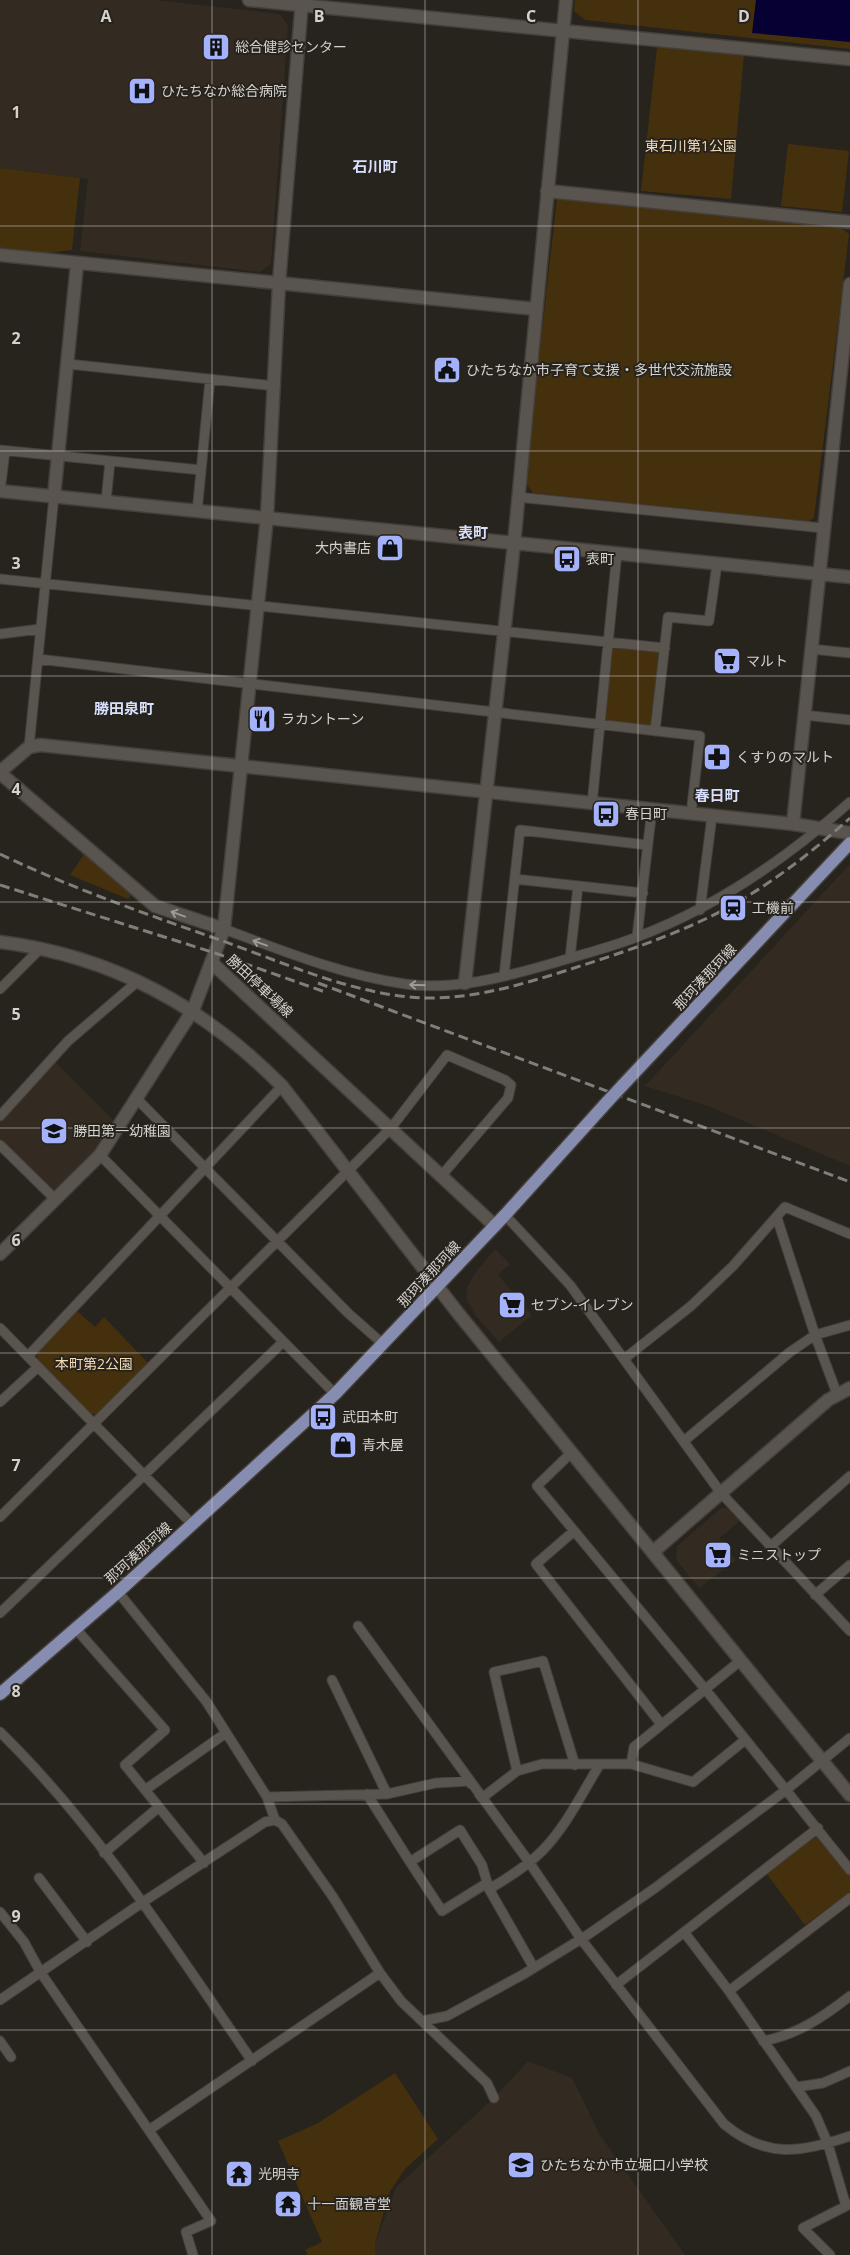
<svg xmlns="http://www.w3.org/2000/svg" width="850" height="2255" font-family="'Open Sans','Noto Sans JP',sans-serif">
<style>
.built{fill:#332b21}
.green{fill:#45300e}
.water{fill:#070133}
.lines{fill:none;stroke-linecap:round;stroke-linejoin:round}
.street-casing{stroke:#433f3b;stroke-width:11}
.secondary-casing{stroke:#433f3b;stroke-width:15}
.primary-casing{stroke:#433f3b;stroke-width:15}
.street{stroke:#59544e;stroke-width:9}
.secondary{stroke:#59544e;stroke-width:12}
.primary{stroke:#878db0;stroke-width:12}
.rail{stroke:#817d78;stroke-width:3;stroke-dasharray:10 5;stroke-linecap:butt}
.primary-bridge-casing{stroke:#433f3b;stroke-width:15;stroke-linecap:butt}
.primary-bridge{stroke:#878db0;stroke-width:12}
.oneway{stroke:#9d9994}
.grid{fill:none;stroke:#d5d2ce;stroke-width:1;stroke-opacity:0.55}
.labels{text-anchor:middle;stroke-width:4;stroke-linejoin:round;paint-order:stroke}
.poi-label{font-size:14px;fill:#d5d2ce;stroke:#27231d;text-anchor:start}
.park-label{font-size:14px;fill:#f6dab4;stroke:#27231d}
.street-label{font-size:14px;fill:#d5d2ce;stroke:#27231d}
.neighbourhood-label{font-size:15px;font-weight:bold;fill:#d8dffc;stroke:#27231d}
.grid-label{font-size:16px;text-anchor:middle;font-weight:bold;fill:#d5d2ce;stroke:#27231d;stroke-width:4;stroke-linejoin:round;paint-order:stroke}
</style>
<rect width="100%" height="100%" fill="#27231d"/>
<!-- built -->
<path class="built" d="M 0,0 L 155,0 L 280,14 L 288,26 L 271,264 L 260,272 L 80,251 L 88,179 L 0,168 Z
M 850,864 L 850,1166 L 708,1106 L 645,1086 Z
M 54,1061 L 114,1121 L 96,1151 L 57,1191 L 52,1192 L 0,1141 L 0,1121 Z
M 495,1249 L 510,1264 L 498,1275 L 532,1315 L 499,1342 L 475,1315 L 466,1298 L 467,1288 L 475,1273 Z
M 721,1508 L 727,1508 L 740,1521 L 719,1538 L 736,1560 L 699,1588 L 676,1560 L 677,1546 Z
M 528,2061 L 572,2078 L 600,2135 L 685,2255 L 376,2255 L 375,2244 L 396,2187 L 494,2098 Z"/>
<!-- green -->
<path class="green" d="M 575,0 L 850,0 L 850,49 L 585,20 L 574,11 Z
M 657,47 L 744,55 L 731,199 L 641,191 Z
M 788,144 L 849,151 L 842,212 L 781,206 Z
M 0,168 L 80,178 L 72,250 L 47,253 L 0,249 Z
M 557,198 L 840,227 L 849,234 L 814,518 L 808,522 L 533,493 L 525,482 Z
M 607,642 L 665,648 L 655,731 L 599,725 Z
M 85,853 L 133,892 L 128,899 L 70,875 Z
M 76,1310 L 95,1327 L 104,1317 L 148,1363 L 96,1414 L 91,1414 L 37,1359 L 37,1349 Z
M 816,1836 L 850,1876 L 850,1892 L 805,1925 L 766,1873 Z
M 395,2073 L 438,2139 L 405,2169 L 389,2193 L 375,2244 L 376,2255 L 308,2255 L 305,2250 L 322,2242 L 278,2141 L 318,2123 Z"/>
<!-- water -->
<path class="water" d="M 756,0 L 850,0 L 850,42 L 752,33 Z"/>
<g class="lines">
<!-- street casing -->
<g class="street-casing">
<path id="street" d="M 68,364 L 275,386
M 0,450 L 201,470
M 0,491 L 5,451
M 517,497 L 823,528
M 106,501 L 110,461
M 197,512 L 210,380
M 0,579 L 665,648
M 0,634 L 40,629
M 811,649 L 850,653
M 38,659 L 700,736 L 691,814
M 804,715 L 850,720
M 655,731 L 668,617 L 709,621 L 717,564
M 29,747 L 54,496
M 592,804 L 617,553
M 515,879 L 643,893
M 700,910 L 712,816
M 224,929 C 283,951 342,975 405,984 C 452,991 505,977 550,964 C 579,955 609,948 637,937 C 717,907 786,859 850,802
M 637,937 L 652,809
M 570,958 L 578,886
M 504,976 L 520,830 L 647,845
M 0,989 L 41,948
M 137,1099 L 348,1313 L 383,1344
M 0,1116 L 68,1041 L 138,981
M 0,1145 L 55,1199
M 100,1155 L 335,1394
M 505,1215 L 570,1285 L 721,1493 L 850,1631
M 777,1218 L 815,1335 L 837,1394
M 0,1328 L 192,1524
M 28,1356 L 282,1086
M 624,1359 L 691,1306 L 733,1266 L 785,1207 L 850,1234
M 0,1402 L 38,1367
M 684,1441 L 790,1352 L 815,1335 L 850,1325
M 571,1453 L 537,1486 L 705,1689 L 850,1870
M 0,1517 L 391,1128 L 447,1055 L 505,1080 L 511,1085 L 508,1098 L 442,1175
M 574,1531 L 536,1564 L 661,1724
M 771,1546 L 850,1476
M 118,1592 L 206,1701 L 267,1797 L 275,1820
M 815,1595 L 850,1565
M 0,1613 L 283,1342
M 358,1626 L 529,1862 L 581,1939 L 724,2124 C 766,2159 801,2153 850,2136
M 76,1629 L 165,1730 L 125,1765 L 204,1863
M 332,1680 L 387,1794
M 0,1732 C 99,1829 174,1948 252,2061
M 631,1764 L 634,1747 L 740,1661
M 517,1771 L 494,1672 L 543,1661 L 575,1765
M 145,1790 L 226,1733
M 367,1794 L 410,1862
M 479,1794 L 482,1798 L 517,1771 L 542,1764 L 631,1764 L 693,1782 L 745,1740
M 267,1797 L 387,1794 L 436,1783 L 469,1781 L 471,1784
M 104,1853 L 159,1807
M 39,1878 L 87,1942
M 487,1883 L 442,1911 L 410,1862 L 460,1830 L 482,1865 L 489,1889 L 534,1968
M 489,1889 C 508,1878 527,1866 542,1851 C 566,1827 582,1793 600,1764
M 0,1912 L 24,1942 L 41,1973 L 211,2221 L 186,2232 L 193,2255
M 684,1932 L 729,1991 L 816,2116 L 828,2144 L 846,2206
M 616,1985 L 818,1828
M 729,1991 L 850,1898
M 0,2000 L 143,1902 L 265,1822 L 275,1820 L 282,1824 L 333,1897 L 380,1973 L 401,2001 L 487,2083 L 494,2098
M 422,2021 L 447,2016 L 524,1974 L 586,1936 L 655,1888 L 786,1790 L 850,1738
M 0,2041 L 11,2057
M 763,2041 C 797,2035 823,2017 850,1996
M 797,2087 L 823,2083 L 850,2071
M 149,2130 L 380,1973
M 830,2255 L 803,2228 L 850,2204"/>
</g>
<!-- secondary casing -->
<g class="secondary-casing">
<path id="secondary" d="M 249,0 L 850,59
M 547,191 L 850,222
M 0,255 L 536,309
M 0,491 L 850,577
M 54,496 L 77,264
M 0,772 L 29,747 L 40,745 L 793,824 L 850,833
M 0,773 L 155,906 L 224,929
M 793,824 L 850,284
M 0,942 C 112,956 203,1006 282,1086 L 458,1313 L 850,1795
M 211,962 L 495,1226
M 465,983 L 514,544 L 566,0
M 0,1254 L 100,1155 L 193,1010 L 224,929 L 267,517 L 279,283 L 302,0
M 653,1552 L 828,1400 L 850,1388"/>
</g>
<!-- primary casing -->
<g class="primary-casing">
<path id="primary" d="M 622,1086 L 850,843
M 0,1694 L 118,1592 L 335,1394 L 505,1215 L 608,1101"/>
</g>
<!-- street -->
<use href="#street" class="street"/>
<!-- secondary -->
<use href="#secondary" class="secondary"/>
<!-- primary -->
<use href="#primary" class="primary"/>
<!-- rail -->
<path class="rail" d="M 0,854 C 71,888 146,914 220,940 C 285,963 353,995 424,998 C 474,999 520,985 568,970 C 627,951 689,931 743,899 C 781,876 817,848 850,818
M 0,885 L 215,953 L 325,992
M 318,983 L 850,1182"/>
<!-- primary-bridge casing -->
<g class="primary-bridge-casing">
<path id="primary-bridge" d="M 608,1101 L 622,1086"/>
</g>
<!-- primary-bridge -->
<use href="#primary-bridge" class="primary-bridge"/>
</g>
<!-- one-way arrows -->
<defs><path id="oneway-shaft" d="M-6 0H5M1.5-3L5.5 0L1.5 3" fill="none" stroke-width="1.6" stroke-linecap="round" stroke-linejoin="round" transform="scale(1.25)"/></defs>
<g class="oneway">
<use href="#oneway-shaft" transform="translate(178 914) rotate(-160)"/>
<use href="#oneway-shaft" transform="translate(260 943) rotate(-160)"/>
<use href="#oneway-shaft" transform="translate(417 985) rotate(-178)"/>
</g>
<!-- grid -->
<path class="grid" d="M 212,0 L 212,2255M 425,0 L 425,2255M 638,0 L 638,2255M 0,226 L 850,226M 0,451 L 850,451M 0,676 L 850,676M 0,902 L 850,902M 0,1128 L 850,1128M 0,1353 L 850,1353M 0,1578 L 850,1578M 0,1804 L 850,1804M 0,2030 L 850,2030"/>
<!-- icons -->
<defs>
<g id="building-square" transform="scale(1.4375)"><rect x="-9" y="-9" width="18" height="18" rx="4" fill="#a4b2fc" stroke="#27231d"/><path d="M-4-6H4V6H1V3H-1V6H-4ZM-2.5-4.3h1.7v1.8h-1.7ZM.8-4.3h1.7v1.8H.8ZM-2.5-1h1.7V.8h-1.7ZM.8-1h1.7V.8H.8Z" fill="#111"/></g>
<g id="hospital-square" transform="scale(1.4375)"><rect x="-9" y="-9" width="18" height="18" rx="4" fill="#a4b2fc" stroke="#27231d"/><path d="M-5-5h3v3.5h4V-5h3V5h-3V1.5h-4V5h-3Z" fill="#111"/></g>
<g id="civic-square" transform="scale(1.4375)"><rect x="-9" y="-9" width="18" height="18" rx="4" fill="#a4b2fc" stroke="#27231d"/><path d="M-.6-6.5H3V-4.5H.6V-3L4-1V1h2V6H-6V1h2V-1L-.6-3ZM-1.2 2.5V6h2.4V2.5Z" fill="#111"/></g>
<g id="shop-square" transform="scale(1.4375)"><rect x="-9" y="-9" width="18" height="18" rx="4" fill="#a4b2fc" stroke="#27231d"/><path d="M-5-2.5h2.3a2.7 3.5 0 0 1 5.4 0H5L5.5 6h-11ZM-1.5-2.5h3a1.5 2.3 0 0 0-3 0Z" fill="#111"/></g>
<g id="bus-square" transform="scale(1.4375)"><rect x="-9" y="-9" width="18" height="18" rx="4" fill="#a4b2fc" stroke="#27231d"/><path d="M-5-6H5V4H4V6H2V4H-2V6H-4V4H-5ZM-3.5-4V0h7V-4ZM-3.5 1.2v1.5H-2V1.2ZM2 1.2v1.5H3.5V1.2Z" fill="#111"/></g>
<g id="supermarket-square" transform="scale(1.4375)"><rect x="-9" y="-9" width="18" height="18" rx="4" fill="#a4b2fc" stroke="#27231d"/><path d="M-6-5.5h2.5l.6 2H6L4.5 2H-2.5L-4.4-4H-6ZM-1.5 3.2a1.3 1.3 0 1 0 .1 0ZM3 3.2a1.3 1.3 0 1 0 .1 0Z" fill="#111"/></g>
<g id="restaurant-square" transform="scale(1.4375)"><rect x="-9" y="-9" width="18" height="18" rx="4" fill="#a4b2fc" stroke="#27231d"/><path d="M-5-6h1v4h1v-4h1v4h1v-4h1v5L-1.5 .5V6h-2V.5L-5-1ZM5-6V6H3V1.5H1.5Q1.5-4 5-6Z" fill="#111"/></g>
<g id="pharmacy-square" transform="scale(1.4375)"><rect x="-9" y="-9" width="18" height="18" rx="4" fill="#a4b2fc" stroke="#27231d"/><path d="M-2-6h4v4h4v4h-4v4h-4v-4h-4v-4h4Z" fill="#111"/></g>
<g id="station-square" transform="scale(1.4375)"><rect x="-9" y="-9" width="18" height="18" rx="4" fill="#a4b2fc" stroke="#27231d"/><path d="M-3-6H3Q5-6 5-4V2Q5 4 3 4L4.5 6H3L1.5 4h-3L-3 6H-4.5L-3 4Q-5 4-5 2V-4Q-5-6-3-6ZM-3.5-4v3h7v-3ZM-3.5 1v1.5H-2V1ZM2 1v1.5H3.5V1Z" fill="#111"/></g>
<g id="school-square" transform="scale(1.4375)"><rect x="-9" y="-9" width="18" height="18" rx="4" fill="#a4b2fc" stroke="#27231d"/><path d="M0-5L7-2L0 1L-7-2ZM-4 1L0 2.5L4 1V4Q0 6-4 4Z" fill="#111"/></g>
<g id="temple-square" transform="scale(1.4375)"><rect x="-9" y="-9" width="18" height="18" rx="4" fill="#a4b2fc" stroke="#27231d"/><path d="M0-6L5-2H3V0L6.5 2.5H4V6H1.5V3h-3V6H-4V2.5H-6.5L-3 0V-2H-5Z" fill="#111"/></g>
</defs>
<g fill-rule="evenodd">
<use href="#building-square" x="216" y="47"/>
<use href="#hospital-square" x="142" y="91"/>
<use href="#civic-square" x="447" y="370"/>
<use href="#shop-square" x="390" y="548"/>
<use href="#bus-square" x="567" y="559"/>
<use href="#supermarket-square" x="727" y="661"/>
<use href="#restaurant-square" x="262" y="719"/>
<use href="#pharmacy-square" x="717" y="757"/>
<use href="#bus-square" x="606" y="814"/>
<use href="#station-square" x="733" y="908"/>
<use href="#school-square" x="54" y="1131"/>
<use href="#supermarket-square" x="512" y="1305"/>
<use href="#bus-square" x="323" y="1417"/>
<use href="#shop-square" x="343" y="1445"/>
<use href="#supermarket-square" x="718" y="1555"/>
<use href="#school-square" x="521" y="2165"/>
<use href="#temple-square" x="239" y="2174"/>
<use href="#temple-square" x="288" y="2204"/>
</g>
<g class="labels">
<!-- poi labels -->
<g class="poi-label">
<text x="235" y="52">総合健診センター</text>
<text x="161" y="96">ひたちなか総合病院</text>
<text x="466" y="375">ひたちなか市子育て支援・多世代交流施設</text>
<text x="371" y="553" text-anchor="end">大内書店</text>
<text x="586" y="564">表町</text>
<text x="746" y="666">マルト</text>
<text x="281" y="724">ラカントーン</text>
<text x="736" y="762">くすりのマルト</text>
<text x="625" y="819">春日町</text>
<text x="752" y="913">工機前</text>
<text x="73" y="1136">勝田第一幼稚園</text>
<text x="531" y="1310">セブン-イレブン</text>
<text x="342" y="1422">武田本町</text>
<text x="362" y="1450">青木屋</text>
<text x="737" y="1560">ミニストップ</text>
<text x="540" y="2170">ひたちなか市立堀口小学校</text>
<text x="258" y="2179">光明寺</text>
<text x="307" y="2209">十一面観音堂</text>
</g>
<!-- park labels -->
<g class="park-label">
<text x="691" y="151">東石川第1公園</text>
<text x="94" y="1369">本町第2公園</text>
</g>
<!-- street labels -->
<g class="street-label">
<text transform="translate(705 977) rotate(-47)" y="5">那珂湊那珂線</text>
<text transform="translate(260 986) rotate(43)" y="5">勝田停車場線</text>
<text transform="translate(429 1274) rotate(-47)" y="5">那珂湊那珂線</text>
<text transform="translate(138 1553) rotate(-42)" y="5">那珂湊那珂線</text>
</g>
<!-- neighbourhood labels -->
<g class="neighbourhood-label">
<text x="375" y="172">石川町</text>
<text x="473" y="538">表町</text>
<text x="124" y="714">勝田泉町</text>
<text x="717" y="801">春日町</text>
</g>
</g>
<g class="grid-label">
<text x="106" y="22">A</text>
<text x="319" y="22">B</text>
<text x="531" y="22">C</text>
<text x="744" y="22">D</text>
<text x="16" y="118">1</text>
<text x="16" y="344">2</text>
<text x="16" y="569">3</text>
<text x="16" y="795">4</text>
<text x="16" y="1020">5</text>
<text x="16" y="1246">6</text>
<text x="16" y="1471">7</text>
<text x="16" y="1697">8</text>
<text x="16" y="1922">9</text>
</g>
</svg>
